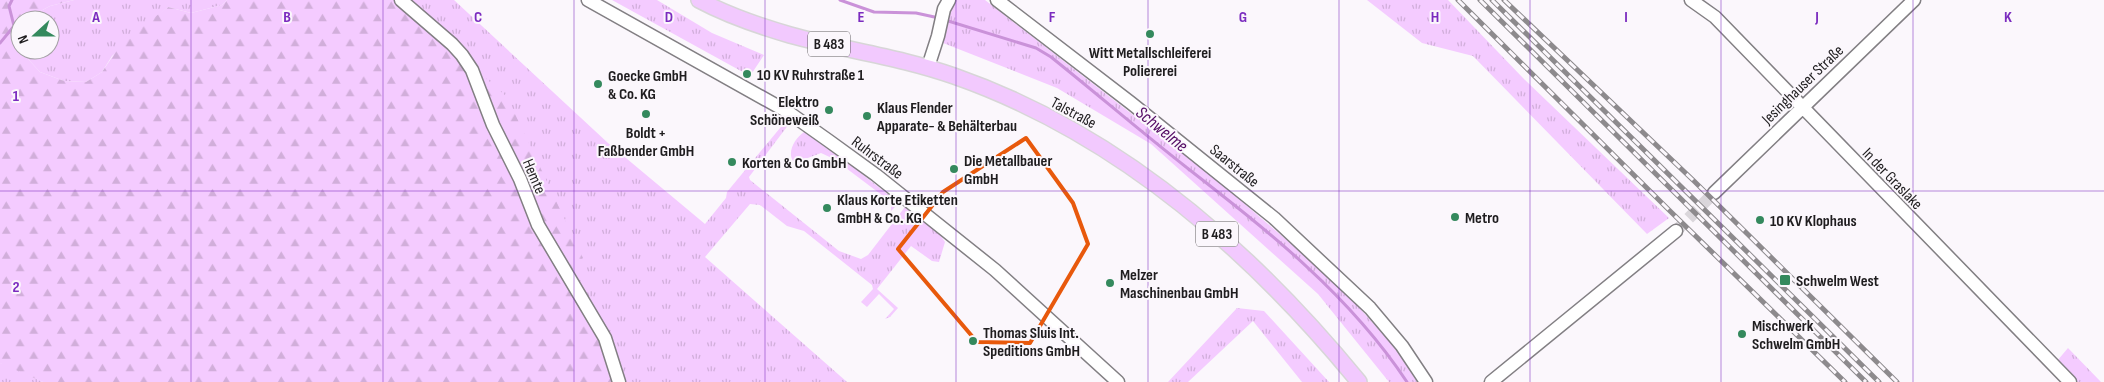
<svg xmlns="http://www.w3.org/2000/svg" width="2104" height="382" font-family="'Sofia Sans Condensed',sans-serif">
<style>
.grass{fill:url(#grass-tufts)}
.forest{fill:url(#forest-firs)}
.lines{fill:none;stroke-linecap:round;stroke-linejoin:round}
.stream{stroke:#ca92d9;stroke-width:3}
.minor-tunnel{stroke:#dad6db;stroke-width:12;stroke-dasharray:12 6;stroke-linecap:butt}
.minor-casing{stroke:#827f83;stroke-width:15}
.major-casing{stroke:#d7d6d7;stroke-width:18}
.minor{stroke:#fff;stroke-width:12}
.major{stroke:#f2c9fe;stroke-width:15}
.rail-casing{stroke:#8d8a8d;stroke-width:5}
.rail{stroke:#fbf7fc;stroke-width:3;stroke-dasharray:9;stroke-linecap:butt}
.marked{fill:none;stroke:#e8590c;stroke-width:4;stroke-linejoin:round}
.grid{fill:none;stroke:#7b2cbf;stroke-width:1;stroke-opacity:0.55}
.poi-dot{fill:#34895d;stroke:#fbf7fc;stroke-width:2}
.labels{text-anchor:middle;stroke-width:4;stroke-linejoin:round;paint-order:stroke}
.shield{fill:#fbf7fc;stroke:#615e61;stroke-width:1}
.shield-label{font-size:15px;font-weight:bold;fill:#1f1d1f}
.poi-label{font-size:16px;font-weight:bold;fill:#1f1d1f;stroke:#fbf7fc;text-anchor:start}
.street-label{font-size:16px;fill:#1f1d1f;stroke:#fbf7fc}
.water-label{font-size:18px;font-style:italic;fill:#530b64;stroke:#fbf7fc}
.grid-label{font-size:16px;text-anchor:middle;font-weight:bold;fill:#7b2cbf;stroke:#fbf7fc;stroke-width:4;stroke-linejoin:round;paint-order:stroke}
</style>
<defs>
<pattern id="grass-tufts" width="24" height="20" patternUnits="userSpaceOnUse" patternTransform="scale(1.25)"><rect width="24" height="20" fill="#f4cbff"/><path d="M3 7l-1-3M5 7V3M7 7l1-3M15 17l-1-3M17 17v-4M19 17l1-3" fill="none" stroke="#d1aeda"/></pattern>
<pattern id="forest-firs" width="22" height="20" patternUnits="userSpaceOnUse" patternTransform="scale(1.25)"><rect width="22" height="20" fill="#f4cbff"/><path d="M5 1l3.5 6h-7zM16 11l3.5 6h-7z" fill="#d1aeda"/></pattern>
</defs>
<rect width="100%" height="100%" fill="#fbf7fc"/>
<!-- grass -->
<path class="grass" d="M 74,0 L 227,0 L 222,5 L 191,13 L 168,7 L 112,56 L 102,72 L 86,82 L 64,81 L 40,72 L 28,59 L 29,50 L 50,50 L 50,20 L 33,20 L 35,14 L 50,6 Z
M 397,0 L 454,0 L 608,143 L 705,224 L 726,198 L 727,192 L 785,122 L 789,124 L 749,177 L 750,180 L 839,251 L 861,259 L 868,255 L 905,207 L 938,232 L 945,242 L 939,262 L 932,261 L 911,246 L 877,289 L 898,308 L 890,317 L 885,319 L 894,309 L 879,294 L 867,307 L 861,302 L 873,289 L 872,285 L 804,231 L 787,226 L 760,205 L 750,204 L 705,257 L 847,382 L 623,382 L 564,279 Z
M 612,0 L 657,0 L 712,33 L 764,55 L 750,76 Z
M 948,0 L 985,0 L 1218,181 L 1339,285 L 1396,349 L 1417,382 L 1389,382 L 1318,294 L 1151,144 L 1057,88 L 938,41 Z
M 1367,0 L 1448,0 L 1523,78 L 1669,218 L 1647,234 L 1473,56 L 1422,43 Z
M 804,132 L 853,167 L 899,203 L 891,211 L 891,202 L 834,159 L 821,153 L 800,161 L 793,161 C 787,152 795,138 804,132 Z
M 1237,308 L 1264,311 L 1329,382 L 1302,382 L 1253,321 L 1188,382 L 1168,382 Z
M 2068,348 L 2101,382 L 2078,382 L 2057,361 Z
M 0,363 L 6,364 L 43,382 L 0,382 Z"/>
<!-- forest -->
<path class="forest" d="M 0,0 L 74,0 L 50,6 L 35,14 L 33,20 L 20,20 L 20,50 L 29,50 L 28,59 L 40,72 L 64,81 L 86,82 L 102,72 L 123,41 L 168,7 L 191,13 L 222,5 L 227,0 L 397,0 L 507,97 L 583,258 L 564,279 L 597,309 L 623,382 L 43,382 L 0,363 Z"/>
<g class="lines">
<!-- stream -->
<path class="stream" d="M 840,0 L 874,12 L 916,13 L 939,18
M 945,20 L 1036,48 L 1051,57 C 1096,93 1140,131 1186,167 C 1268,231 1349,294 1407,382
M 0,43 L 14,26 L 9,6 L 12,0"/>
<!-- minor-tunnel -->
<path class="minor-tunnel" d="M 1676,231 L 1714,193"/>
<!-- minor casing -->
<g class="minor-casing">
<path id="minor" d="M 401,0 L 452,44 L 462,55 L 472,70 L 493,125 L 520,179 L 538,225 L 605,338 L 619,382
M 588,0 L 788,112 L 829,141 L 876,175 L 995,270 L 1118,382
M 997,0 L 1131,103 L 1274,218 L 1370,308 L 1402,346 L 1426,382
M 1691,0 L 1715,17 L 2070,382
M 928,67 L 938,36 L 944,9 L 949,0
M 1714,193 L 1914,0
M 1491,382 L 1676,231"/>
</g>
<!-- major casing -->
<g class="major-casing">
<path id="major" d="M 699,0 C 727,15 759,26 790,35 C 844,50 900,57 954,76 C 1117,133 1251,250 1359,382"/>
</g>
<!-- minor -->
<use href="#minor" class="minor"/>
<!-- major -->
<use href="#major" class="major"/>
<!-- rail casing -->
<g class="rail-casing">
<path id="rail" d="M 1458,0 L 1669,210 L 1845,382
M 1480,0 L 1866,382
M 1492,0 L 1879,382
M 1504,0 L 1694,181 L 1897,382"/>
</g>
<!-- rail -->
<use href="#rail" class="rail"/>
</g>
<!-- marked area -->
<path class="marked" d="M 1026,138 L 1073,203 L 1088,244 L 1030,343 L 977,342 L 898,249 L 943,192 Z"/>
<!-- grid -->
<path class="grid" d="M 191,0 L 191,382M 383,0 L 383,382M 574,0 L 574,382M 765,0 L 765,382M 956,0 L 956,382M 1148,0 L 1148,382M 1339,0 L 1339,382M 1530,0 L 1530,382M 1721,0 L 1721,382M 1913,0 L 1913,382M 0,191 L 2104,191"/>
<!-- markers -->
<g class="poi-dot">
<circle cx="1150" cy="34" r="5"/>
<circle cx="747" cy="74" r="5"/>
<circle cx="598" cy="84" r="5"/>
<circle cx="829" cy="110" r="5"/>
<circle cx="646" cy="114" r="5"/>
<circle cx="867" cy="116" r="5"/>
<circle cx="732" cy="162" r="5"/>
<circle cx="954" cy="169" r="5"/>
<circle cx="827" cy="208" r="5"/>
<circle cx="1455" cy="217" r="5"/>
<circle cx="1760" cy="220" r="5"/>
<rect x="1779" y="274" width="12" height="12" rx="2.5"/>
<circle cx="1110" cy="283" r="5"/>
<circle cx="1742" cy="334" r="5"/>
<circle cx="973" cy="341" r="5"/>
</g>
<g class="labels">
<!-- shield labels -->
<g class="shield">
<rect x="808" y="31.5" width="42" height="25" rx="4"/>
<rect x="1196" y="221.5" width="42" height="25" rx="4"/>
</g>
<g class="shield-label">
<text x="829" y="49">B 483</text>
<text x="1217" y="239">B 483</text>
</g>
<!-- poi labels -->
<g class="poi-label">
<text x="1150" y="58" text-anchor="middle">Witt Metallschleiferei<tspan x="1150" dy="18">Poliererei</tspan></text>
<text x="757" y="80">10 KV Ruhrstraße 1</text>
<text x="608" y="81">Goecke GmbH<tspan x="608" dy="18">&amp; Co. KG</tspan></text>
<text x="819" y="107" text-anchor="end">Elektro<tspan x="819" dy="18">Schöneweiß</tspan></text>
<text x="877" y="113">Klaus Flender<tspan x="877" dy="18">Apparate- &amp; Behälterbau</tspan></text>
<text x="646" y="138" text-anchor="middle">Boldt +<tspan x="646" dy="18">Faßbender GmbH</tspan></text>
<text x="964" y="166">Die Metallbauer<tspan x="964" dy="18">GmbH</tspan></text>
<text x="742" y="168">Korten &amp; Co GmbH</text>
<text x="837" y="205">Klaus Korte Etiketten<tspan x="837" dy="18">GmbH &amp; Co. KG</tspan></text>
<text x="1465" y="223">Metro</text>
<text x="1770" y="226">10 KV Klophaus</text>
<text x="1120" y="280">Melzer<tspan x="1120" dy="18">Maschinenbau GmbH</tspan></text>
<text x="1796" y="286">Schwelm West</text>
<text x="1752" y="331">Mischwerk<tspan x="1752" dy="18">Schwelm GmbH</tspan></text>
<text x="983" y="338">Thomas Sluis Int.<tspan x="983" dy="18">Speditions GmbH</tspan></text>
</g>
<!-- street labels -->
<g class="street-label">
<text transform="translate(1802 84) rotate(-44)" y="6">Jesinghauser Straße</text>
<text transform="translate(1074 112) rotate(28)" y="6">Talstraße</text>
<text transform="translate(878 157) rotate(37)" y="6">Ruhrstraße</text>
<text transform="translate(1235 165) rotate(39)" y="6">Saarstraße</text>
<text transform="translate(535 176) rotate(67)" y="6">Hemte</text>
<text transform="translate(1893 178) rotate(46)" y="6">In der Graslake</text>
</g>
<!-- water labels -->
<g class="water-label">
<text transform="translate(1162 129) rotate(39)" y="6">Schwelme</text>
</g>
</g>
<g class="grid-label">
<text x="96" y="22">A</text>
<text x="287" y="22">B</text>
<text x="478" y="22">C</text>
<text x="669" y="22">D</text>
<text x="861" y="22">E</text>
<text x="1052" y="22">F</text>
<text x="1243" y="22">G</text>
<text x="1435" y="22">H</text>
<text x="1626" y="22">I</text>
<text x="1817" y="22">J</text>
<text x="2008" y="22">K</text>
<text x="16" y="101">1</text>
<text x="16" y="292">2</text>
</g>
<!-- north arrow -->
<g transform="translate(35 35) rotate(249)"><circle r="24" fill="#fbf7fc" stroke="#a3a0a4"/>
<path d="M0-4L9 19L0 12L-9 19Z" fill="#34895d"/>
<text y="-8" font-size="14" font-weight="bold" text-anchor="middle" fill="#1f1d1f">N</text>
</g>
</svg>
